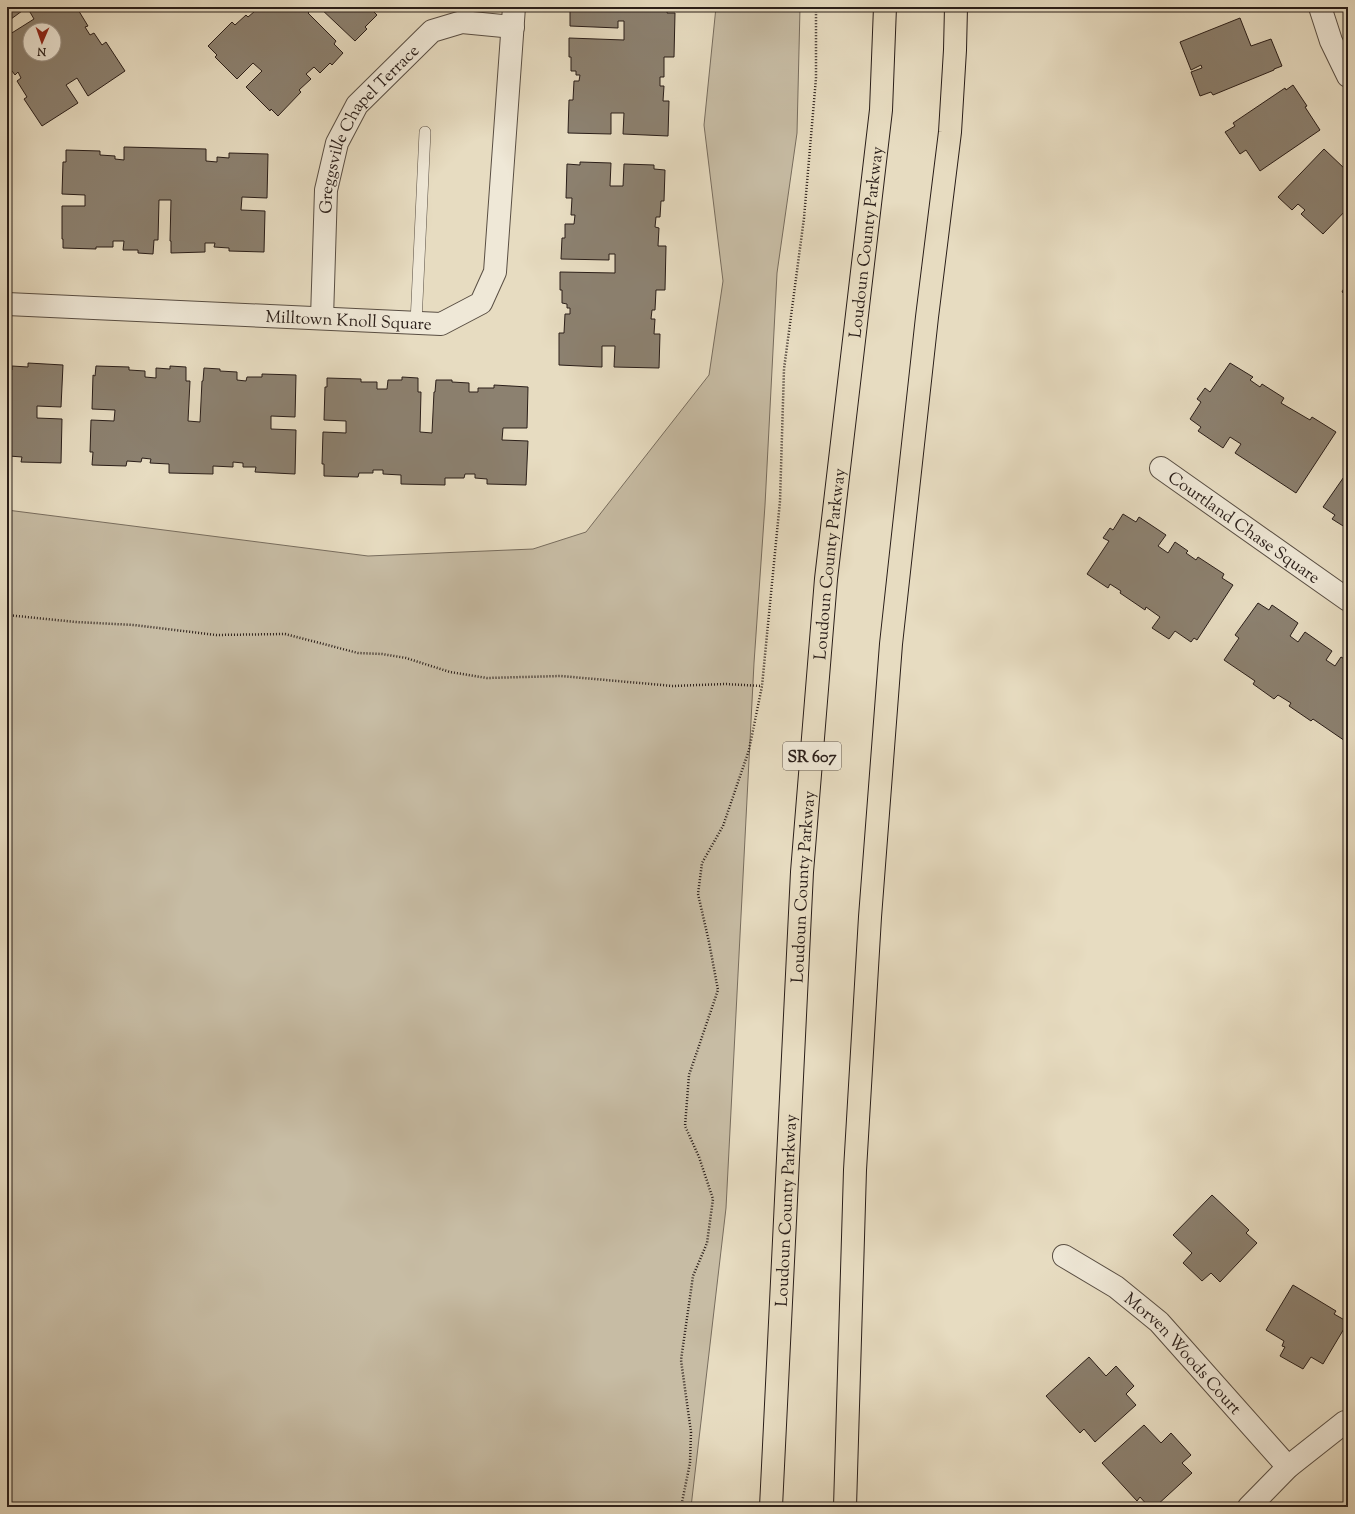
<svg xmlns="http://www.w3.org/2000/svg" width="1355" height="1514" font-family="'Sorts Mill Goudy',serif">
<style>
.green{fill:#c7bca4;stroke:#786d5e}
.building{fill:#8c8170;stroke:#2a1e19;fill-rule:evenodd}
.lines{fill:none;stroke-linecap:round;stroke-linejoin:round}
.lane-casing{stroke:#594e43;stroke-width:12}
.street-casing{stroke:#594e43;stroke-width:24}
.primary-casing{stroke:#2a1e19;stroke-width:24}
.path{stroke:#2a1e19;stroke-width:2.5;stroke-dasharray:1 2;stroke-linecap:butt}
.lane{stroke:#efe8d7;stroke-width:11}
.street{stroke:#efe8d7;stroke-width:22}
.primary{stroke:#e7dcc1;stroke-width:22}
.labels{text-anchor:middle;stroke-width:4;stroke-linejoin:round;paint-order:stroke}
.shield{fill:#efe8d7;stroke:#655b52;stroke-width:1}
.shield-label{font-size:16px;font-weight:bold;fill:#2a1e19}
.street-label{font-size:17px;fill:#2a1e19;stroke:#efe8d7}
</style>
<rect width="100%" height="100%" fill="#e7dcc1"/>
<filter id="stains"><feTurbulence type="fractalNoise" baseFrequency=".005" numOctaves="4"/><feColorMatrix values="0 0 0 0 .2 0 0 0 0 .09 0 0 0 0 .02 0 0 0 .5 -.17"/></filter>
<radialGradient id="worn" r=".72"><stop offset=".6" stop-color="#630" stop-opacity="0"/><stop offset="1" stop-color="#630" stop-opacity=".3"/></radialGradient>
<!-- green -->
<path class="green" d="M 716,7 L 800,8 L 797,133 L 777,273 L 765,505 L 754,663 L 726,1208 L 691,1507 L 7,1507 L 7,510 L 368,556 L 533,549 L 586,532 L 709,375 L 723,281 L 704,125 Z"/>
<!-- building -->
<path class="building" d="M 7,7 L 19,7 L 22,11 L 7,22 Z
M 27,7 L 79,7 L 77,8 L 88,26 L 85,27 L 90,35 L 94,33 L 102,45 L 106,42 L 125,71 L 88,96 L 77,78 L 66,85 L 78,103 L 42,126 L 24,99 L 27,97 L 17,81 L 21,78 L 18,72 L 15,75 L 12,71 L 8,74 L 7,72 L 7,36 L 34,19 ZM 30,30 L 54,30 L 54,54 L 30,54 Z
M 253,7 L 314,7 L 308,13 L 336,41 L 334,44 L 343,53 L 332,65 L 330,63 L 320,73 L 314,67 L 306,74 L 311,79 L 299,90 L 301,92 L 278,116 L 271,109 L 270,111 L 246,87 L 262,71 L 253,63 L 237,79 L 215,57 L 217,55 L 208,46 L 232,22 L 235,25 L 246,15 L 248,17 L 255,11 Z
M 319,7 L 373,7 L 371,9 L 377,15 L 365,27 L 367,29 L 355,41 Z
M 570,7 L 668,7 L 667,13 L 675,13 L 674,57 L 664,57 L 664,77 L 660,77 L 660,86 L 664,86 L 663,101 L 669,101 L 668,136 L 623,134 L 624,113 L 611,113 L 611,134 L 568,133 L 569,100 L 573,100 L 574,81 L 579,81 L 580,75 L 576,75 L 576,71 L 571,71 L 571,57 L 569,57 L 569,38 L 624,40 L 624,21 L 618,21 L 618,28 L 570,26 Z
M 1240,18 L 1251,46 L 1271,39 L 1282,66 L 1274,69 L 1274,70 L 1213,95 L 1211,92 L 1200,96 L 1191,72 L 1202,68 L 1201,65 L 1191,70 L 1180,42 Z
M 1293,85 L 1307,106 L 1305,107 L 1320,130 L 1260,171 L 1246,150 L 1240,154 L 1225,132 L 1235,126 L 1233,123 L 1285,88 L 1286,90 Z
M 124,147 L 206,149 L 206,161 L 217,162 L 217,157 L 229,158 L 229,153 L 268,154 L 267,198 L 242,197 L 241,210 L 265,211 L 264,252 L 229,251 L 229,248 L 214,247 L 215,243 L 205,243 L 205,252 L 171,253 L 171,241 L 170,241 L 171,200 L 159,200 L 158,240 L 154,240 L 153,254 L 138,253 L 138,250 L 123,250 L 124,241 L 113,241 L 113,247 L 96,247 L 96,249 L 63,248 L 63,239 L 62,239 L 62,206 L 85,206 L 85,195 L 62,194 L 63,162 L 66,162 L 66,150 L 100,151 L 100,155 L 115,156 L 115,159 L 124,160 Z
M 1324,149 L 1345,169 L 1348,166 L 1348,208 L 1323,234 L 1301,214 L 1305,210 L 1298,204 L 1292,210 L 1278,197 Z
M 580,162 L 611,163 L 610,186 L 623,186 L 624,164 L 654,165 L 654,169 L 665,170 L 664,201 L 661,201 L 660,217 L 656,217 L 655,227 L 659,228 L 658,246 L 666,246 L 665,290 L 656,290 L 655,310 L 652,310 L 651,319 L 655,319 L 654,334 L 660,334 L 659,368 L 614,367 L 615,346 L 602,346 L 602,367 L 559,365 L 559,333 L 564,333 L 565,314 L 570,314 L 570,308 L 567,308 L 567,304 L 562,303 L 562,290 L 560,290 L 560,272 L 615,273 L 615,254 L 609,254 L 609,260 L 561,259 L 562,238 L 565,238 L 565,224 L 574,224 L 575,215 L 571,215 L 572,198 L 566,198 L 567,164 L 580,165 Z
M 1348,281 L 1348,296 L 1342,292 Z
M 28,363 L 63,365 L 61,407 L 37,406 L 37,418 L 62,419 L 61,463 L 21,462 L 22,457 L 9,456 L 9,452 L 7,452 L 7,370 L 12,370 L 12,366 L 28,367 Z
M 1230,363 L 1253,377 L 1250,380 L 1260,387 L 1262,384 L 1284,398 L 1281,403 L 1310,420 L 1312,417 L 1336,432 L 1296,493 L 1235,453 L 1241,444 L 1230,437 L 1223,448 L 1198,431 L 1201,427 L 1190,419 L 1201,402 L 1197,399 L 1205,388 L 1210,392 Z
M 96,366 L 129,367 L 129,370 L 145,371 L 145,377 L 156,378 L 156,368 L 170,369 L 170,366 L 186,367 L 186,381 L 190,381 L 188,421 L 200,422 L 202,381 L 203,381 L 204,368 L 220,369 L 220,371 L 237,372 L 237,380 L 246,381 L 247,377 L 262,377 L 262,374 L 296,375 L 295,417 L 271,416 L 271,429 L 296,430 L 295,474 L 255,472 L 256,467 L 243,467 L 243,463 L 233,462 L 233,467 L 213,466 L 213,474 L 169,473 L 169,464 L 150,463 L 151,459 L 142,458 L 141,462 L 127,461 L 126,466 L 92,465 L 93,452 L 90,452 L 91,420 L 114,421 L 115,410 L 92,409 L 93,375 L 95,376 Z
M 402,377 L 418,378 L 418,392 L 421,392 L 420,432 L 432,433 L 434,392 L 435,392 L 436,380 L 452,380 L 452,382 L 469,383 L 469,392 L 478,392 L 478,388 L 494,388 L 494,385 L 528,387 L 527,428 L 503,428 L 502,440 L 528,441 L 526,485 L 487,484 L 487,479 L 475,478 L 475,474 L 465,474 L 464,478 L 445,478 L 445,485 L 401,484 L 401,475 L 383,474 L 383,470 L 373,470 L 373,473 L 359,473 L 358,477 L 324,476 L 324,464 L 322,464 L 323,432 L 346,433 L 346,421 L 324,420 L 325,387 L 327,387 L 327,378 L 361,379 L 361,382 L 377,382 L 377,389 L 387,389 L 388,380 L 402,380 Z
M 1348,471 L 1348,529 L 1332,519 L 1335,515 L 1323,507 Z
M 1123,514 L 1136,522 L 1139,517 L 1166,535 L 1158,546 L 1168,553 L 1175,542 L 1188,551 L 1186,553 L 1196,560 L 1198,557 L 1224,574 L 1222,578 L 1233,585 L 1197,640 L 1194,638 L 1191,642 L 1175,631 L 1169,639 L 1152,628 L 1160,617 L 1146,607 L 1145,610 L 1120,593 L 1121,591 L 1110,584 L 1108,588 L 1087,574 L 1109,541 L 1103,538 L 1110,528 L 1113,530 Z
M 1258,603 L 1269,610 L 1272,605 L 1298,623 L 1290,636 L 1298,642 L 1305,632 L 1332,651 L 1326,660 L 1335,666 L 1341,657 L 1348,661 L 1348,743 L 1313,719 L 1311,721 L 1289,706 L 1291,703 L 1278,695 L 1274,699 L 1253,684 L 1255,681 L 1224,660 L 1239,638 L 1235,635 Z
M 1212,1195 L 1249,1230 L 1246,1233 L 1257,1243 L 1220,1282 L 1211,1273 L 1202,1281 L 1183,1263 L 1192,1253 L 1173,1235 Z
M 1293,1285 L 1336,1311 L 1334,1314 L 1348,1322 L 1323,1364 L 1311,1357 L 1303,1369 L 1280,1356 L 1285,1347 L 1282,1346 L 1284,1341 L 1266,1330 Z
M 1089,1357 L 1106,1376 L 1116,1366 L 1134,1386 L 1126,1394 L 1136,1405 L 1095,1442 L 1084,1429 L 1080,1433 L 1046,1396 Z
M 1144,1425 L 1161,1443 L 1171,1433 L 1191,1455 L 1182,1463 L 1192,1473 L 1155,1507 L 1149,1507 L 1140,1497 L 1137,1501 L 1102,1463 Z"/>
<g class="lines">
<!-- lane casing -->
<g class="lane-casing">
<path id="lane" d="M 416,323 L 425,132"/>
</g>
<!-- street casing -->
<g class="street-casing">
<g id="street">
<path d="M 1320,7 L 1331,41 L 1348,76"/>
<path id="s1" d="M 7,304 L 441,324 L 481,303 L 495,272 L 514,7"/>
<path id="s2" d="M 322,318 L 326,190 L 337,143 L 357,105 L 432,31 L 462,22 L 513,27"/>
<path id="s3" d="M 1161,468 L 1348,600"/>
<path id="s4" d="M 1064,1256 L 1116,1287 L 1159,1322 L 1288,1467"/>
<path d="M 1249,1507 L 1288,1467 L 1345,1422 L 1348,1422"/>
</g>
</g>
<!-- primary casing -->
<g class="primary-casing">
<g id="primary">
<path id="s5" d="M 771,1507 L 802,872 L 826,579 L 881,110 L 885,7"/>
<path d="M 845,1507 L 855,1170 L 870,917 L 891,644 L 927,317 L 950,132 L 955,50 L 956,7"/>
</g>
</g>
<!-- path -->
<path class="path" d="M 7,615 L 76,622 L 134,625 L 216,635 L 285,634 L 358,653 L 382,654 L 406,658 L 450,672 L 487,678 L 561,676 L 673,686 L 725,684 L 762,686
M 681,1507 L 690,1463 L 691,1432 L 681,1360 L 693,1276 L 707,1243 L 713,1199 L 699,1157 L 685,1126 L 689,1075 L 718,990 L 709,942 L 698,894 L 702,863 L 723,826 L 749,750 L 762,686 L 780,501 L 784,369 L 804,218 L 816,78 L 816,7"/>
<!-- lane -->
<use href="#lane" class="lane"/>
<!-- street -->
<use href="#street" class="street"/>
<!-- primary -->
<use href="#primary" class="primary"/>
</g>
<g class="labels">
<!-- shield labels -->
<rect class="shield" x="783" y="742" width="58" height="28" rx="3"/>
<g class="shield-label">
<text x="812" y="762">SR 607</text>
</g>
<!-- street labels -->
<g class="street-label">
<text dy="6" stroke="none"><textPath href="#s2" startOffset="203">Greggsville Chapel Terrace</textPath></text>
<text dy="6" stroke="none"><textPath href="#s5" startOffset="1269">Loudoun County Parkway</textPath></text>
<text dy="6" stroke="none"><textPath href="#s1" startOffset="342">Milltown Knoll Square</textPath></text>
<text dy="6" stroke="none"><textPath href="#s3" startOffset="102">Courtland Chase Square</textPath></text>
<text dy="6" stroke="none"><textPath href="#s5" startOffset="945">Loudoun County Parkway</textPath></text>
<text dy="6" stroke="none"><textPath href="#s5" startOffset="621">Loudoun County Parkway</textPath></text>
<text dy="6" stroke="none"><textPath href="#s5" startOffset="297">Loudoun County Parkway</textPath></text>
<text dy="6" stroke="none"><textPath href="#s4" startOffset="155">Morven Woods Court</textPath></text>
</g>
</g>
<!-- margin -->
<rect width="1355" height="1514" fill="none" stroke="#e7dcc1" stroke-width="24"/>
<rect x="8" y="8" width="1339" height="1498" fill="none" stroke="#2a1e19" stroke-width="2"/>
<rect x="12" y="12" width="1331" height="1490" fill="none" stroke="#2a1e19"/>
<!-- north arrow -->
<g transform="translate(42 42) rotate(182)"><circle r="19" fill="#efe8d7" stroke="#a0978b"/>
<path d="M0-3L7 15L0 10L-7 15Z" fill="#8f2418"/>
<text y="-6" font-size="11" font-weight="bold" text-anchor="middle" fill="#2a1e19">N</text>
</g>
<rect width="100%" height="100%" filter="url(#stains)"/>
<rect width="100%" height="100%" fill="url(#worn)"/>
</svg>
